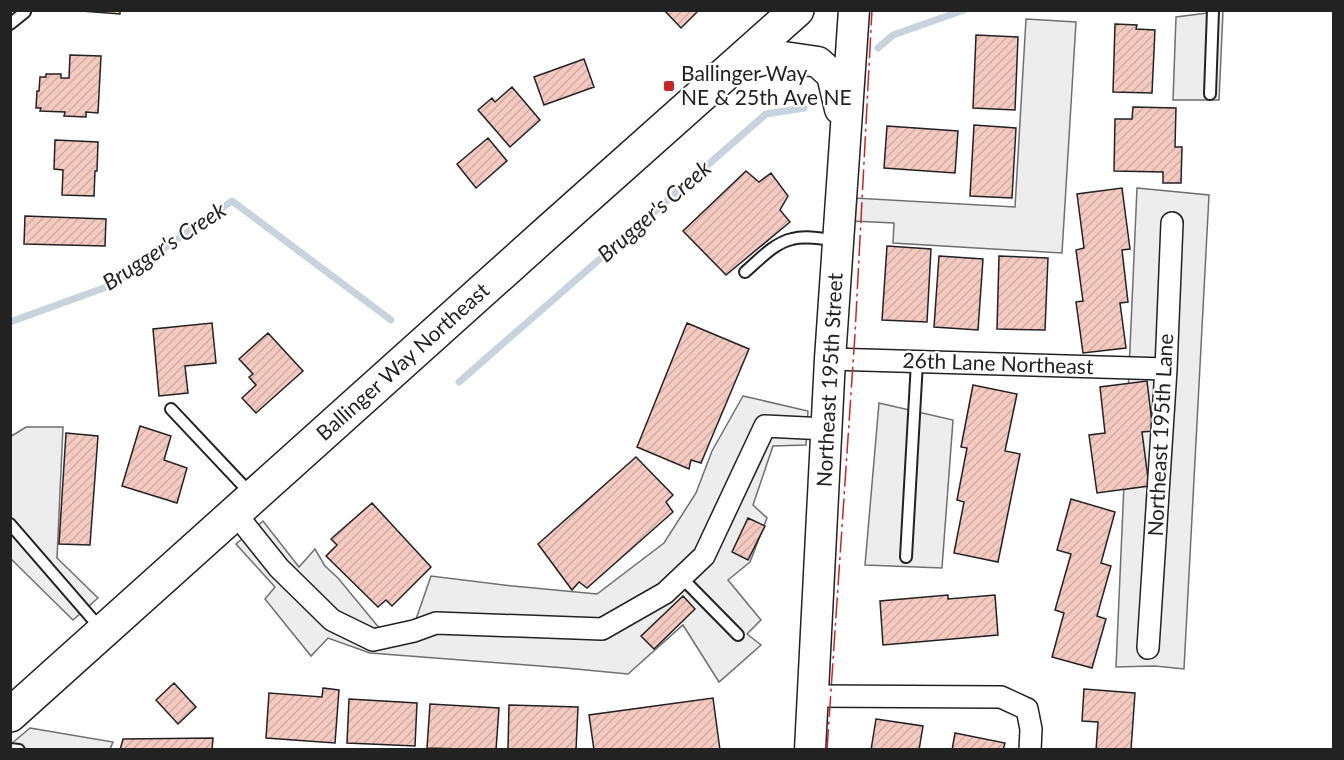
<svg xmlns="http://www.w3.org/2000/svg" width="1344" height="760" font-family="Lato,sans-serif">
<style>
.parking{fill:#ededed;stroke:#6f6f6f;stroke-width:1.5}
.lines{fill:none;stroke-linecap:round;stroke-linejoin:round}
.stream{stroke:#c7d3dd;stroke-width:7}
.building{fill:url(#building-hatch);stroke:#222;stroke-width:1.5}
.lane-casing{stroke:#222;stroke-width:14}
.street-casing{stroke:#222;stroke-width:24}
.secondary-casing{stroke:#222;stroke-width:33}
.primary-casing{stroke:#222;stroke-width:36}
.lane{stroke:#fff;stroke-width:10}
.street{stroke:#fff;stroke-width:21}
.secondary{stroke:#fff;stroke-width:30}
.primary{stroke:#fff;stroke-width:33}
.power{stroke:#c62828;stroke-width:1.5;stroke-dasharray:21 4.5 3 4.5;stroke-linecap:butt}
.poi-dot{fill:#c62828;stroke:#fff;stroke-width:2}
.labels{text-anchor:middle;stroke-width:4.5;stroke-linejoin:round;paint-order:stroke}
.poi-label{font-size:21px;fill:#222;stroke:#fff;text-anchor:start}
.street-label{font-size:21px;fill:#222;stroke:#fff}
.water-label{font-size:22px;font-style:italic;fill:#222;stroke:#fff}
</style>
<defs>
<pattern id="building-hatch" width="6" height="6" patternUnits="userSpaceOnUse" patternTransform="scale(1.5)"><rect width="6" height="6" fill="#f3c9c0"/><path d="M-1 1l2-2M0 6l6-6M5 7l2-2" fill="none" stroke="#d0aca5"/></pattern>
</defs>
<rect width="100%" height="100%" fill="#fff"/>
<!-- parking -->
<path class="parking" d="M 1223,11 L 1219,100 L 1173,100 L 1176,17 Z
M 1026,19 L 1076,22 L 1062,253 L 893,243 L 894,223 L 852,221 L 854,198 L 1015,207 Z
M 1137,188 L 1209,195 L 1184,669 L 1155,666 L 1116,667 Z
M 743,396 L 808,411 L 806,445 L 773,446 L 753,505 L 767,518 L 750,562 L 728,580 L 761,620 L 747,634 L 761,645 L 719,682 L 683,625 L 628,674 L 565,668 L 370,653 L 328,638 L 311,656 L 265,599 L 275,587 L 236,544 L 263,521 L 299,567 L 315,549 L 325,566 L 338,578 L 380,629 L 415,622 L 431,576 L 513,586 L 597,594 L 664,543 L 696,493 L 712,451 Z
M 879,403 L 953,420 L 942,568 L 865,565 Z
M 26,427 L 63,427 L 57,558 L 98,598 L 73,620 L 11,559 L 10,437 Z
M 30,728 L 113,742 L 110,749 L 11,750 L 11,744 Z"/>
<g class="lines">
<!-- stream -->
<path class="stream" d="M 878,48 L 893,35 L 964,10
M 10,322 L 112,285 L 232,201 L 391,320
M 459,382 L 766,114 L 804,108"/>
</g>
<!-- building -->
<path class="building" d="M 68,10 L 120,10 L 120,14 Z
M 667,10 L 699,10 L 681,28 L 666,12 Z
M 1115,24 L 1137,25 L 1136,29 L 1155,30 L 1152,93 L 1113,92 Z
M 976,35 L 1018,37 L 1015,110 L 973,108 Z
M 70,55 L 101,56 L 98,113 L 86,112 L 86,117 L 64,116 L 65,112 L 40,111 L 41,108 L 36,108 L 37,91 L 39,91 L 40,77 L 46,77 L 46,74 L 61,74 L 61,78 L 69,78 Z
M 584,59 L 594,87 L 544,105 L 534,77 Z
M 512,87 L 540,120 L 510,147 L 478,110 L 492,98 L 495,102 Z
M 1133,107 L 1176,108 L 1175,147 L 1182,147 L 1181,183 L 1163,183 L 1163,172 L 1114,171 L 1115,119 L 1132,119 Z
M 974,125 L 1016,128 L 1012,198 L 970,196 Z
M 887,126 L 958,131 L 955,173 L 884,168 Z
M 488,138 L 507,161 L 476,188 L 457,164 Z
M 55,140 L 98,142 L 97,171 L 95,171 L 94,196 L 62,195 L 63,170 L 54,169 Z
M 746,171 L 759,182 L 771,173 L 788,196 L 780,210 L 790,222 L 726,275 L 683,231 Z
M 1122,188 L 1130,249 L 1122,250 L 1128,302 L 1120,303 L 1126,348 L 1083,353 L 1076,302 L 1083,301 L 1076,250 L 1084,248 L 1077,194 Z
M 25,216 L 106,219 L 105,246 L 24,244 Z
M 887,246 L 931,249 L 927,322 L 882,320 Z
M 939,256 L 983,259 L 978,330 L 934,327 Z
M 999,256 L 1048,258 L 1045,330 L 997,329 Z
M 212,323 L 216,363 L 185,366 L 188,393 L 159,396 L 153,329 Z
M 687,323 L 749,349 L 701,463 L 691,460 L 689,469 L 637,447 Z
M 268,333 L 303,371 L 256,413 L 242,398 L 256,385 L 249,377 L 253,374 L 239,359 Z
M 1147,381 L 1153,431 L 1142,432 L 1149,486 L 1097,493 L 1089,435 L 1105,433 L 1100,387 Z
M 973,385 L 1017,394 L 1005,451 L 1020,454 L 998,562 L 954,553 L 964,502 L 957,500 L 967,448 L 961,447 Z
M 140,426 L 171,436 L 164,460 L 187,468 L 177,503 L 122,486 Z
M 66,433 L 98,436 L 90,545 L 59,544 Z
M 636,457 L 673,495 L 666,502 L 673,512 L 587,588 L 579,582 L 572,590 L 538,544 Z
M 1071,499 L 1115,512 L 1101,563 L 1111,566 L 1097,616 L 1106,619 L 1092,668 L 1052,657 L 1064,613 L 1055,610 L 1071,554 L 1057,550 Z
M 372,503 L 431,567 L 392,606 L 386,600 L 378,607 L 326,556 L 337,545 L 331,539 Z
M 748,518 L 765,526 L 748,560 L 732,552 Z
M 948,595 L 948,599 L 995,595 L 998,635 L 883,645 L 880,601 Z
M 683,596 L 695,609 L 654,649 L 641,636 Z
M 174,683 L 196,707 L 178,724 L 156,700 Z
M 323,688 L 339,690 L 335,743 L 266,738 L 269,693 L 322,697 Z
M 1084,689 L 1135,693 L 1131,750 L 1096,750 L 1098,722 L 1082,721 Z
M 713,698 L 720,750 L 594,750 L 589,715 Z
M 349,699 L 417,703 L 415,746 L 347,743 Z
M 430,704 L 499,708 L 496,750 L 427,748 Z
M 509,705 L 578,707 L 576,750 L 508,749 Z
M 876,719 L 923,726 L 919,750 L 871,750 Z
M 955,733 L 1005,743 L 1003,750 L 952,750 Z
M 213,738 L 212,750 L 120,750 L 123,739 Z"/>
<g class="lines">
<!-- lane casing -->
<g class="lane-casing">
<path id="lane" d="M 10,24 L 25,12
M 1210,94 L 1213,10
M 745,272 C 759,260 774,243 792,239 C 806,235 821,239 835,240
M 171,409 L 251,494
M 10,524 L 101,629
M 906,557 L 917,362
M 681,577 L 738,635
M 10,749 L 19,750"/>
</g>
<!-- street casing -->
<g class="street-casing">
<path id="street" d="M 830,359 L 1166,369
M 235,513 L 279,568 L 332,620 L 373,640 L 414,631 L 436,623 L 602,629 L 665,593 L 704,556 L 765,426 L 826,429
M 1148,648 L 1166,369 L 1172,223
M 814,696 L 1001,697 L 1027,709 L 1031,729 L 1030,750"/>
</g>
<!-- secondary casing -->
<g class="secondary-casing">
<path id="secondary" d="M 733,68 L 777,56 L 818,62 L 832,75 L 840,109
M 810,750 L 830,359 L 854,10"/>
</g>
<!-- primary casing -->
<g class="primary-casing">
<path id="primary" d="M 10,715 L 550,230 L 797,10"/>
</g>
<!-- lane -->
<use href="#lane" class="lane"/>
<!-- street -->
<use href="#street" class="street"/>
<!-- secondary -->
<use href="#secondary" class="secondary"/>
<!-- primary -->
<use href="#primary" class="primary"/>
<!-- power -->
<path class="power" d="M 827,750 L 855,334 L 872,10"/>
</g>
<!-- markers -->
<rect class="poi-dot" x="663" y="80" width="12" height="12" rx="3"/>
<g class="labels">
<!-- poi labels -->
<g class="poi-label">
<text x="681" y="81">Ballinger Way<tspan x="681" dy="24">NE &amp; 25th Ave NE</tspan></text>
</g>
<!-- street labels -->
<g class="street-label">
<text transform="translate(403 362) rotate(-42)" y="7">Ballinger Way Northeast</text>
<text transform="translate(998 364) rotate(2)" y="7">26th Lane Northeast</text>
<text transform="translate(830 380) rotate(-87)" y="7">Northeast 195th Street</text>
<text transform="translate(1161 435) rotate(-87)" y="7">Northeast 195th Lane</text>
</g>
<!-- water labels -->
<g class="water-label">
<text transform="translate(654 211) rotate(-41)" y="8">Brugger's Creek</text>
<text transform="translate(164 246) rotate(-33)" y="8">Brugger's Creek</text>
</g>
</g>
<!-- border -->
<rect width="1344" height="760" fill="none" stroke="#222222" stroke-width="24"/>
</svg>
